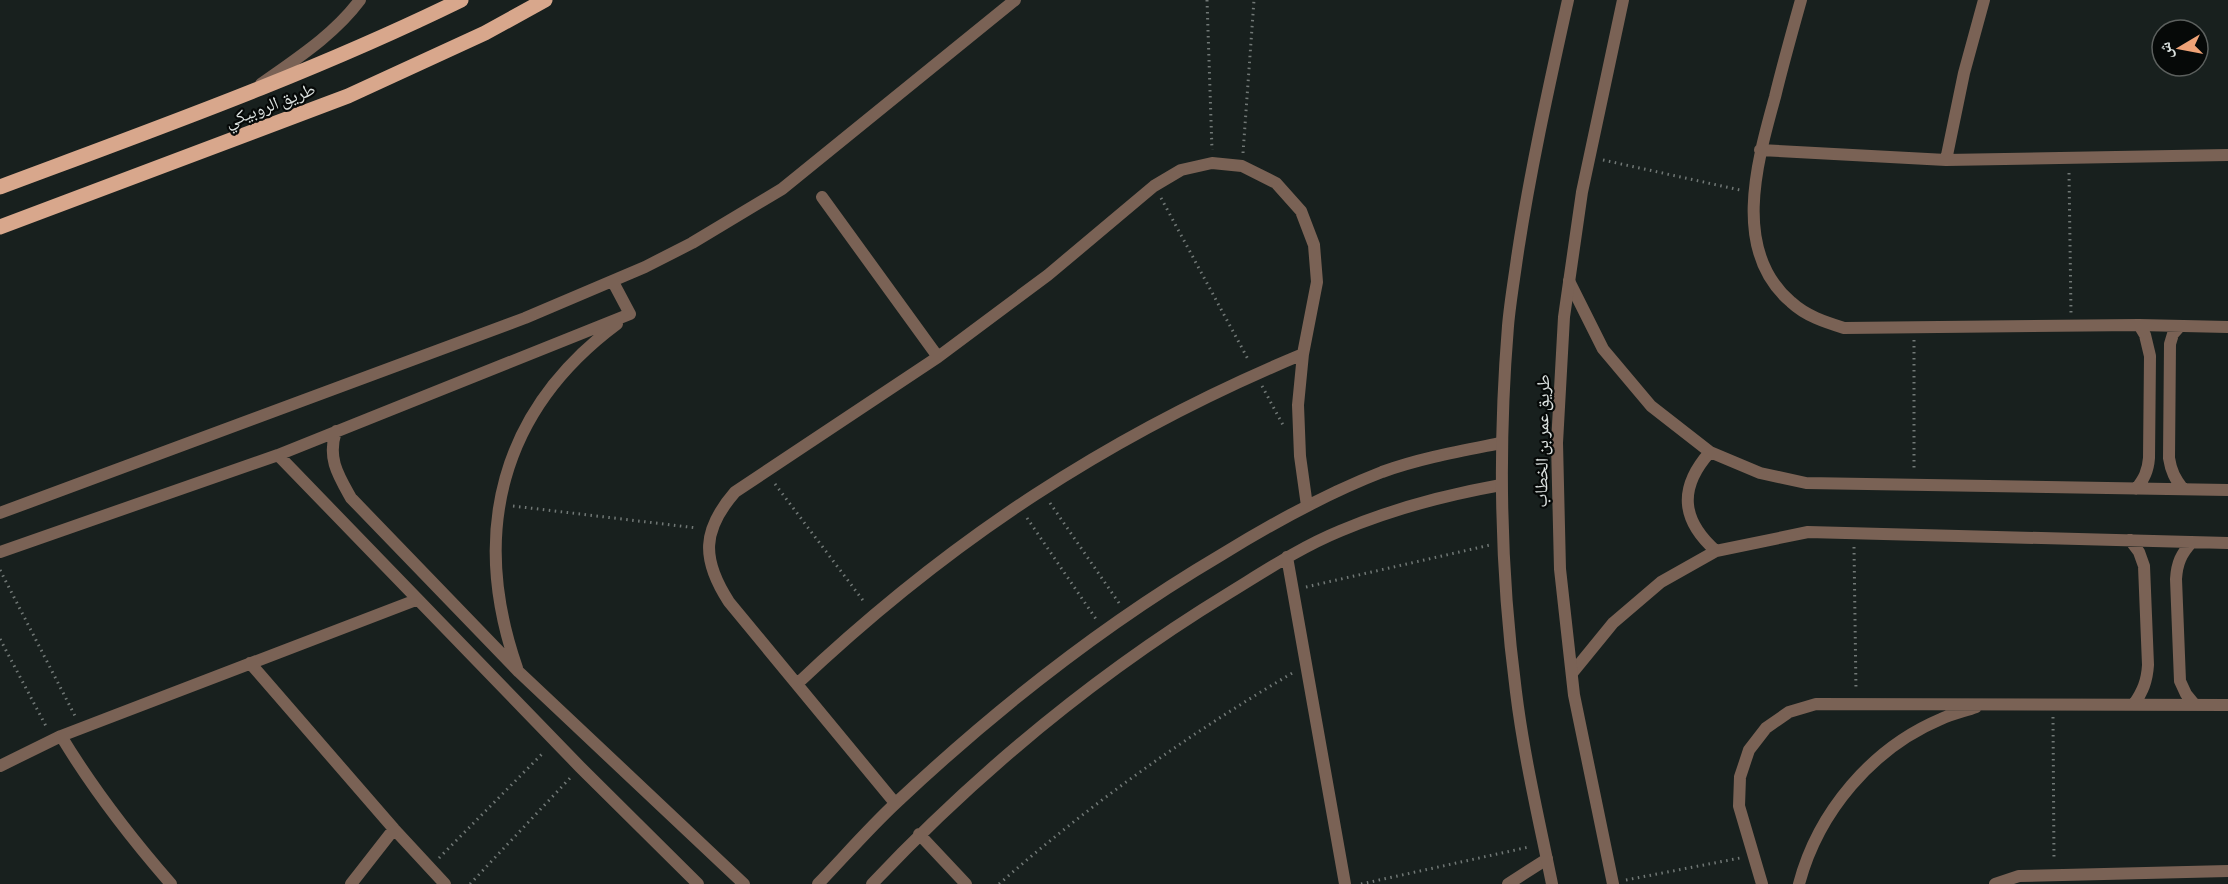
<svg xmlns="http://www.w3.org/2000/svg" width="2228" height="884" font-family="'Asap Condensed','Noto Naskh Arabic',sans-serif">
<style>
.lines{fill:none;stroke-linecap:round;stroke-linejoin:round}
.path{stroke:#717876;stroke-width:3;stroke-dasharray:1.5 4.5;stroke-linecap:butt}
.minor{stroke:#7a6255;stroke-width:12}
.tertiary{stroke:#7a6255;stroke-width:12}
.primary{stroke:#d8a78c;stroke-width:15}
.labels{text-anchor:middle;stroke-width:4.5;stroke-linejoin:round;paint-order:stroke}
.street-label{font-size:18px;fill:#dce2e0;stroke:#060908}
</style>
<rect width="100%" height="100%" fill="#18201e"/>
<g class="lines">
<!-- path -->
<path class="path" d="M 1207,0 L 1212,150
M 1243,153 L 1254,0
M 1603,160 L 1740,190
M 2069,173 L 2071,313
M 1161,198 L 1249,361
M 1914,340 L 1914,471
M 1262,386 L 1283,425
M 775,484 L 865,603
M 1050,503 L 1119,603
M 513,506 L 697,528
M 1027,518 L 1096,619
M 1854,547 L 1856,691
M 0,570 L 75,716
M 1306,587 L 1490,545
M 0,639 L 47,728
M 2053,717 L 2054,861
M 439,858 L 544,752
M 1626,880 L 1740,858
M 470,884 L 571,777
M 999,884 C 1091,803 1189,734 1294,672
M 1361,884 L 1529,847"/>
<!-- minor -->
<path class="minor" d="M 1801,0 C 1792,32 1783,64 1775,97 C 1757,162 1731,251 1791,302 C 1806,316 1825,322 1844,328 L 2139,325 L 2228,327
M 261,84 C 296,59 334,35 360,0
M 1760,150 L 1946,160 L 2228,155
M 1946,160 L 1964,73 L 1984,0
M 822,197 L 938,357
M 1569,281 L 1603,349 L 1651,406 L 1710,452 L 1760,473 L 1806,483 L 2228,490
M 613,282 L 630,314
M 2180,326 L 2173,334 L 2170,344 L 2169,458 C 2171,471 2175,479 2183,489
M 336,431 C 327,458 338,475 351,498 L 519,672 L 744,884
M 1710,452 C 1678,488 1681,520 1716,551
M 278,455 L 580,767 L 698,884
M 2136,489 C 2144,479 2148,471 2149,458 L 2150,356 L 2145,335 L 2139,325
M 0,513 L 525,318 L 645,267 L 692,243 L 782,189 L 1015,0
M 2130,540 L 2139,552 L 2144,566 L 2148,665 C 2147,681 2143,691 2134,704
M 2192,542 C 2181,554 2177,563 2176,579 L 2180,681 L 2186,694 L 2195,705
M 0,552 L 278,455 L 630,314
M 1287,557 L 1345,884
M 250,663 L 394,829 L 445,884
M 517,668 C 470,533 500,411 617,324
M 1573,672 L 1613,623 L 1661,582 L 1716,551 L 1808,532 L 2228,543
M 797,684 C 949,540 1110,434 1303,354
M 61,736 C 93,789 130,837 171,884
M 0,766 L 61,736 L 416,600
M 895,803 L 729,602 C 701,559 702,530 735,492 L 938,357 L 1048,275 L 1154,186 L 1181,170 L 1212,163 L 1242,166 L 1276,183 L 1301,211 L 1314,245 L 1317,282 L 1303,354 L 1298,405 L 1300,456 L 1307,506
M 919,834 L 966,884
M 351,884 L 394,829
M 818,884 C 844,857 869,828 897,802 C 996,709 1104,624 1221,555 C 1273,523 1325,494 1382,472 C 1421,458 1461,451 1501,443
M 872,884 C 977,773 1098,673 1229,593 C 1265,571 1301,547 1340,531 C 1392,509 1445,495 1501,485
M 1508,884 L 1547,859
M 1762,884 L 1739,806 L 1740,777 L 1749,750 L 1766,728 L 1789,712 L 1816,704 L 2228,705
M 1799,884 C 1818,812 1872,748 1941,719 C 1952,714 1965,711 1976,707
M 1995,884 L 2019,876 L 2228,871"/>
<!-- tertiary -->
<path class="tertiary" d="M 1552,884 C 1539,820 1524,757 1516,692 C 1500,570 1498,448 1508,326 C 1510,303 1514,280 1517,258 C 1530,171 1549,86 1568,0
M 1613,884 L 1574,695 L 1560,569 L 1557,443 L 1564,317 L 1582,192 L 1623,0"/>
<!-- primary -->
<path class="primary" d="M 0,187 C 155,129 312,73 461,0
M 0,227 L 348,96 L 485,33 L 545,0"/>
</g>
<g class="labels">
<!-- street labels -->
<g class="street-label">
<text transform="translate(270 105) rotate(-21)" y="6">طريق الروبيكي</text>
<text transform="translate(1542 441) rotate(-89)" y="6">طريق عمر بن الخطاب</text>
</g>
</g>
<!-- north arrow -->
<g transform="translate(2180 48) rotate(260)"><circle r="28" fill="#060908" stroke="#5c605e" stroke-width="1.5"/>
<path d="M0-4.5L10 22L0 15L-10 22Z" fill="#efa377"/>
<text y="-9" font-size="16" font-weight="bold" text-anchor="middle" fill="#dce2e0">ش</text>
</g>
</svg>
